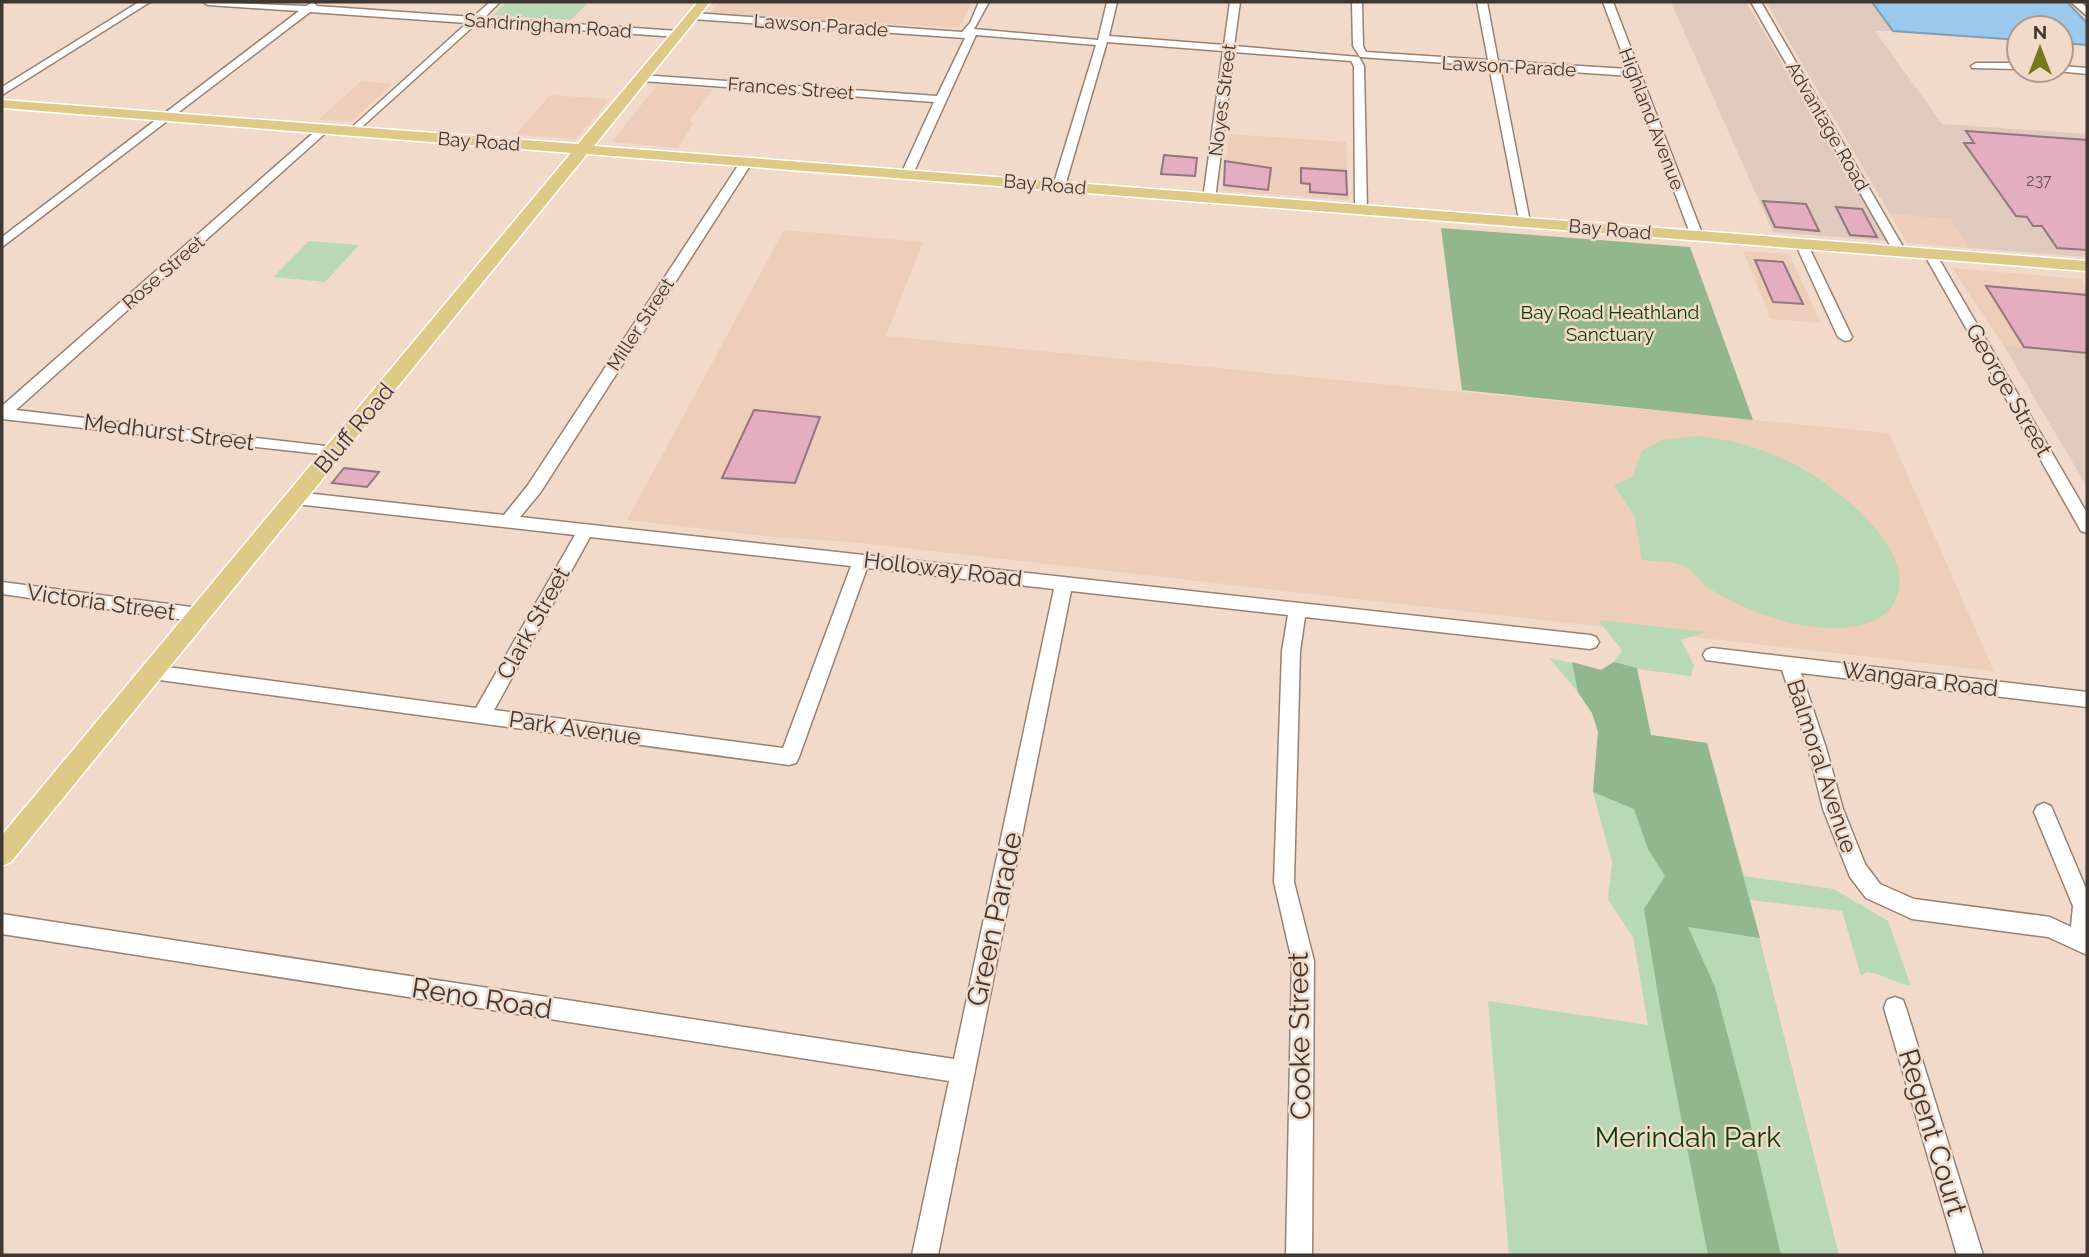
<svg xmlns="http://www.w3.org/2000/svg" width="2089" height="1257" font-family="Raleway,sans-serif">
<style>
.built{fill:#eeceba}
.industrial{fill:#dfcabd}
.green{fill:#b9d8b5}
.forest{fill:#92b68e}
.water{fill:#9bc9eb;stroke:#809db3;stroke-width:2}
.building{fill:#e4adc0;stroke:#90767e;stroke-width:2}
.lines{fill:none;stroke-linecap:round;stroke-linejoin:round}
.minor-casing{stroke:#988173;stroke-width:3}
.major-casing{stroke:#fff;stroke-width:3}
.minor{fill:#fff;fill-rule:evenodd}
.major{fill:#deca87;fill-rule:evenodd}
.labels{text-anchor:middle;stroke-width:5;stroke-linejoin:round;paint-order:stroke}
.far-number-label{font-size:16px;fill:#6a5455}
.far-street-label{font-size:19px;fill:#413731;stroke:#f2daca}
.far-park-label{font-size:19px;fill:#073c04;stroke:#f2daca}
.street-label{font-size:23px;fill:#413731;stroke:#f2daca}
.near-street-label{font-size:28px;fill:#413731;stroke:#f2daca}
.near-park-label{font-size:28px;fill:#073c04;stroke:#f2daca}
</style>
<rect width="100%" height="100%" fill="#f2daca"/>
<!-- built -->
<path class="built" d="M 719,2 L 972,2 L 959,28 L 710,13 Z
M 361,81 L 392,84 L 351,122 L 318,120 Z
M 657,85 L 713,89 L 690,120 L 693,124 L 678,148 L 612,142 Z
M 550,95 L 610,99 L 576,139 L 515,135 Z
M 1229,134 L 1346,142 L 1349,200 L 1223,191 Z
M 1890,214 L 1950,219 L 1970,248 L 1907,243 Z
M 784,230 L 923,242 L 886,336 L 1889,433 L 1994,671 L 852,542 L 772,537 L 627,520 Z
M 1743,251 L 1789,254 L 1821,323 L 1771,319 Z
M 1952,268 L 2081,279 L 2087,288 L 2087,353 L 2004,346 Z"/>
<!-- industrial -->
<path class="industrial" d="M 1671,2 L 1746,2 L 1887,241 L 1773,232 Z
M 1766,2 L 1872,2 L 1893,31 L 1875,31 L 1942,124 L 2087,134 L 2087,257 L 1970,248 L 1950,219 L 1890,214 Z
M 2004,346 L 2087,353 L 2087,487 Z"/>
<!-- green -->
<path class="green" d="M 507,2 L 589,2 L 571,20 L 493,15 Z
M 309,241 L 359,245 L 325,282 L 273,277 Z
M 1697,436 C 1736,440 1774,451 1808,472 C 1844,494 1921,554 1894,603 C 1884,622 1858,627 1839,628 C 1797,630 1742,610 1707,587 C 1699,582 1694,570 1684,566 C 1672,560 1655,562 1642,560 L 1634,515 L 1614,485 L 1632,477 L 1642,451 L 1662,440 Z
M 1598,620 L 1706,632 L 1681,640 L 1694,665 L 1691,676 L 1637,669 L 1651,735 L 1707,743 L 1744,876 L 1834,889 L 1888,921 L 1911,986 C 1894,983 1883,974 1866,972 L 1861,976 L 1842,911 L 1750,900 L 1839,1255 L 1509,1255 L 1488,1001 L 1648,1025 L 1633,937 L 1608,899 L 1612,862 L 1593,792 L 1598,732 L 1592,713 L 1578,692 L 1549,658 L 1601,670 L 1614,662 L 1622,650 Z"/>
<!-- forest -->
<path class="forest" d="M 1441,228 L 1690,247 L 1753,420 L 1462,390 Z
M 1572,662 L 1601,670 L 1614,662 L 1637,668 L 1651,735 L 1707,743 L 1760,938 L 1688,927 L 1715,987 L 1747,1109 L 1781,1255 L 1708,1255 L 1662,1019 L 1644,909 L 1665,876 L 1648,849 L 1634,809 L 1593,792 L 1598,732 L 1592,713 L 1578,692 Z"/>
<!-- water -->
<path class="water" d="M 1872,2 L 2067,2 L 2087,23 L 2087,45 L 2061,43 L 2061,28 L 2019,28 L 2019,40 L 1893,31 Z"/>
<!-- building -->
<path class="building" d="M 1966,131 L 2087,140 L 2087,250 L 2057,248 L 2042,226 L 2033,226 L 2027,217 L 2016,216 L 1964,143 L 1974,143 Z
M 1164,155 L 1197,158 L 1195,176 L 1161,174 Z
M 1225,161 L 1271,168 L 1268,190 L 1224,185 Z
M 1301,168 L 1346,171 L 1347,195 L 1310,192 L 1310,184 L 1301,183 Z
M 1763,201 L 1806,204 L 1819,231 L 1775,227 Z
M 1836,207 L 1862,209 L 1877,237 L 1850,235 Z
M 1755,260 L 1783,262 L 1803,304 L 1773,302 Z
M 1986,286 L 2087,295 L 2087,353 L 2024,347 Z
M 754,410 L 820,417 L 795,483 L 722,478 Z
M 344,468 L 379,472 L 367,487 L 332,483 Z"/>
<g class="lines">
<!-- minor casing -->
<g class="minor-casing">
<path id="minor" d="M 139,2 L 150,2 L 2,95 L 2,87 Z
M 203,2 L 306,6 L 313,2 L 317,6 L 473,17 L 490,2 L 500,2 L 484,18 L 678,31 L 683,34 L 678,37 L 477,23 L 354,134 L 348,131 L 350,129 L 467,23 L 310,12 L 2,247 L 2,237 L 299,11 L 208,5 Z
M 979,2 L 989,2 L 974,29 L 1098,40 L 1107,2 L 1117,2 L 1109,36 L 1224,45 L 1230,2 L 1240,2 L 1234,46 L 1359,57 L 1364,66 L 1367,210 L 1361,214 L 1355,210 L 1354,66 L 1351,61 L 1234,52 L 1215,199 L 1209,203 L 1203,199 L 1223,51 L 1107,42 L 1065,186 L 1059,190 L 1053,186 L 1096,45 L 976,35 L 913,174 L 907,178 L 901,174 L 934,102 L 642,81 L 637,78 L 642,75 L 937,96 L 965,38 L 693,19 L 688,16 L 693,13 L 962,32 L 970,23 Z
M 1352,2 L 1362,2 L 1363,46 L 1366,52 L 1488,60 L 1477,2 L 1487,2 L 1498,61 L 1628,69 L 1603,2 L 1613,2 L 1703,236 L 1697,240 L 1691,236 L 1631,76 L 1500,67 L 1530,222 L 1520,225 L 1489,66 L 1360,57 L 1353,46 Z
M 1751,2 L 1761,2 L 1906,252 L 1905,255 L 1894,252 Z
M 2071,2 L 2081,2 L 2087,8 L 2087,16 Z
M 1976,63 L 2019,63 L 2019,69 L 1972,68 L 1971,66 Z
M 2061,66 L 2087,68 L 2087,74 L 2057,71 L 2061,70 Z
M 320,127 L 330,129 L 16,410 L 334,447 L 339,448 L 342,452 L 339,456 L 2,419 L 2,406 Z
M 747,158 L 753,161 L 540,493 L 520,517 L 1590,635 L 1596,637 L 1599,642 L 1596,647 L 1590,649 L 1305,617 L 1300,651 L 1294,882 L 1314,961 L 1312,1255 L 1286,1255 L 1292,961 L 1274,882 L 1282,651 L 1288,615 L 1071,591 L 938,1255 L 912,1255 L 949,1081 L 2,934 L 2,914 L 954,1059 L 1054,589 L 867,568 L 799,757 L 796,763 L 789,765 L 152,679 L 146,677 L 143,672 L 146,667 L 152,665 L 476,708 L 575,535 L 296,504 L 288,498 L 296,492 L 504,515 L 528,485 L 741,161 ZM 590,537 L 851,566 L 783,748 L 494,710 Z
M 1801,239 L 1807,243 L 1852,337 L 1850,340 L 1845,341 L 1838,337 L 1795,243 Z
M 1930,250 L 1936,254 L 2087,513 L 2087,533 L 2081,531 L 1924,254 Z
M 2,582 L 199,608 L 205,610 L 208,615 L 205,620 L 199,622 L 2,594 Z
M 1712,648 L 2087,692 L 2087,707 L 1801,673 L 1826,748 L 1843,809 L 1865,864 L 1880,884 L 1914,899 L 2050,917 L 2071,927 L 2073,906 L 2034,812 L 2037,806 L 2044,803 L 2051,806 L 2087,891 L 2087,955 L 2048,937 L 1912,919 L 1866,898 L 1850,877 L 1823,809 L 1808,748 L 1782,670 L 1706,660 L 1703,655 L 1706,650 Z
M 1895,997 L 1903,1000 L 1906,1008 L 1983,1255 L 1957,1255 L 1884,1008 L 1887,1000 Z"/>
</g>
<!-- major casing -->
<g class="major-casing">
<path id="major" d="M 698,2 L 710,2 L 594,146 L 2087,261 L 2087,271 L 587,154 L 11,862 L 2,866 L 2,835 L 571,153 L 2,108 L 2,100 L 578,144 Z"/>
</g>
<!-- minor -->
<use href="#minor" class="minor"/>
<!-- major -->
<use href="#major" class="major"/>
</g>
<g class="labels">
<!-- far-number labels -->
<g class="far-number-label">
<text x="2039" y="186">237</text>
</g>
<!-- far-street labels -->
<g class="far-street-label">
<text transform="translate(548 25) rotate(4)" y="7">Sandringham Road</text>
<text transform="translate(821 25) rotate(4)" y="7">Lawson Parade</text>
<text transform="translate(1509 66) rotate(3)" y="7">Lawson Parade</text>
<text transform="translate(791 88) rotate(4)" y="7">Frances Street</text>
<text transform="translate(1222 100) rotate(-83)" y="7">Noyes Street</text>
<text transform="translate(1652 119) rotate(69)" y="7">Highland Avenue</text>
<text transform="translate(1828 126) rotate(60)" y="7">Advantage Road</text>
<text transform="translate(479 141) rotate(4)" y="7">Bay Road</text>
<text transform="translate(1045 184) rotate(5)" y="7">Bay Road</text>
<text transform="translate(1610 229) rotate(5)" y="7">Bay Road</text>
<text transform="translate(163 272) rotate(-41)" y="7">Rose Street</text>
<text transform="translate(640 324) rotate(-57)" y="7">Miller Street</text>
</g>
<!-- far-park labels -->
<g class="far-park-label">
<text x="1610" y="319">Bay Road Heathland<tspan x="1610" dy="22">Sanctuary</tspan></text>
</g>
<!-- street labels -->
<g class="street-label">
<text transform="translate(2009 390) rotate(60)" y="8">George Street</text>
<text transform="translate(354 428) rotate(-50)" y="8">Bluff Road</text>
<text transform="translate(169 432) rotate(7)" y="8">Medhurst Street</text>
<text transform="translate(943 569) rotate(7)" y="8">Holloway Road</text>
<text transform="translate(101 602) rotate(8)" y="8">Victoria Street</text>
<text transform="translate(533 623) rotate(-61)" y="8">Clark Street</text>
<text transform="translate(1920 679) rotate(7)" y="8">Wangara Road</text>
<text transform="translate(575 728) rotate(8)" y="8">Park Avenue</text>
<text transform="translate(1822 766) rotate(72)" y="8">Balmoral Avenue</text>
</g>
<!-- near-street labels -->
<g class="near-street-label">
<text transform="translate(994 919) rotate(-78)" y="10">Green Parade</text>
<text transform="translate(482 998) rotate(9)" y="10">Reno Road</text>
<text transform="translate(1299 1036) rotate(-91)" y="10">Cooke Street</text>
<text transform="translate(1933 1132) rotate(73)" y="10">Regent Court</text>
</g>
<!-- near-park labels -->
<g class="near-park-label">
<text x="1688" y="1147">Merindah Park</text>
</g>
</g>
<!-- border -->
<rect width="2089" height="1257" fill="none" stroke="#413731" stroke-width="7"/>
<!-- north arrow -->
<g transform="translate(2040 49)"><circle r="33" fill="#f2daca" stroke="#ab998d" stroke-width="2"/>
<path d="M0-5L12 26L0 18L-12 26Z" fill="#76761d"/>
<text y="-10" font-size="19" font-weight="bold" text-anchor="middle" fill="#413731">N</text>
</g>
</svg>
